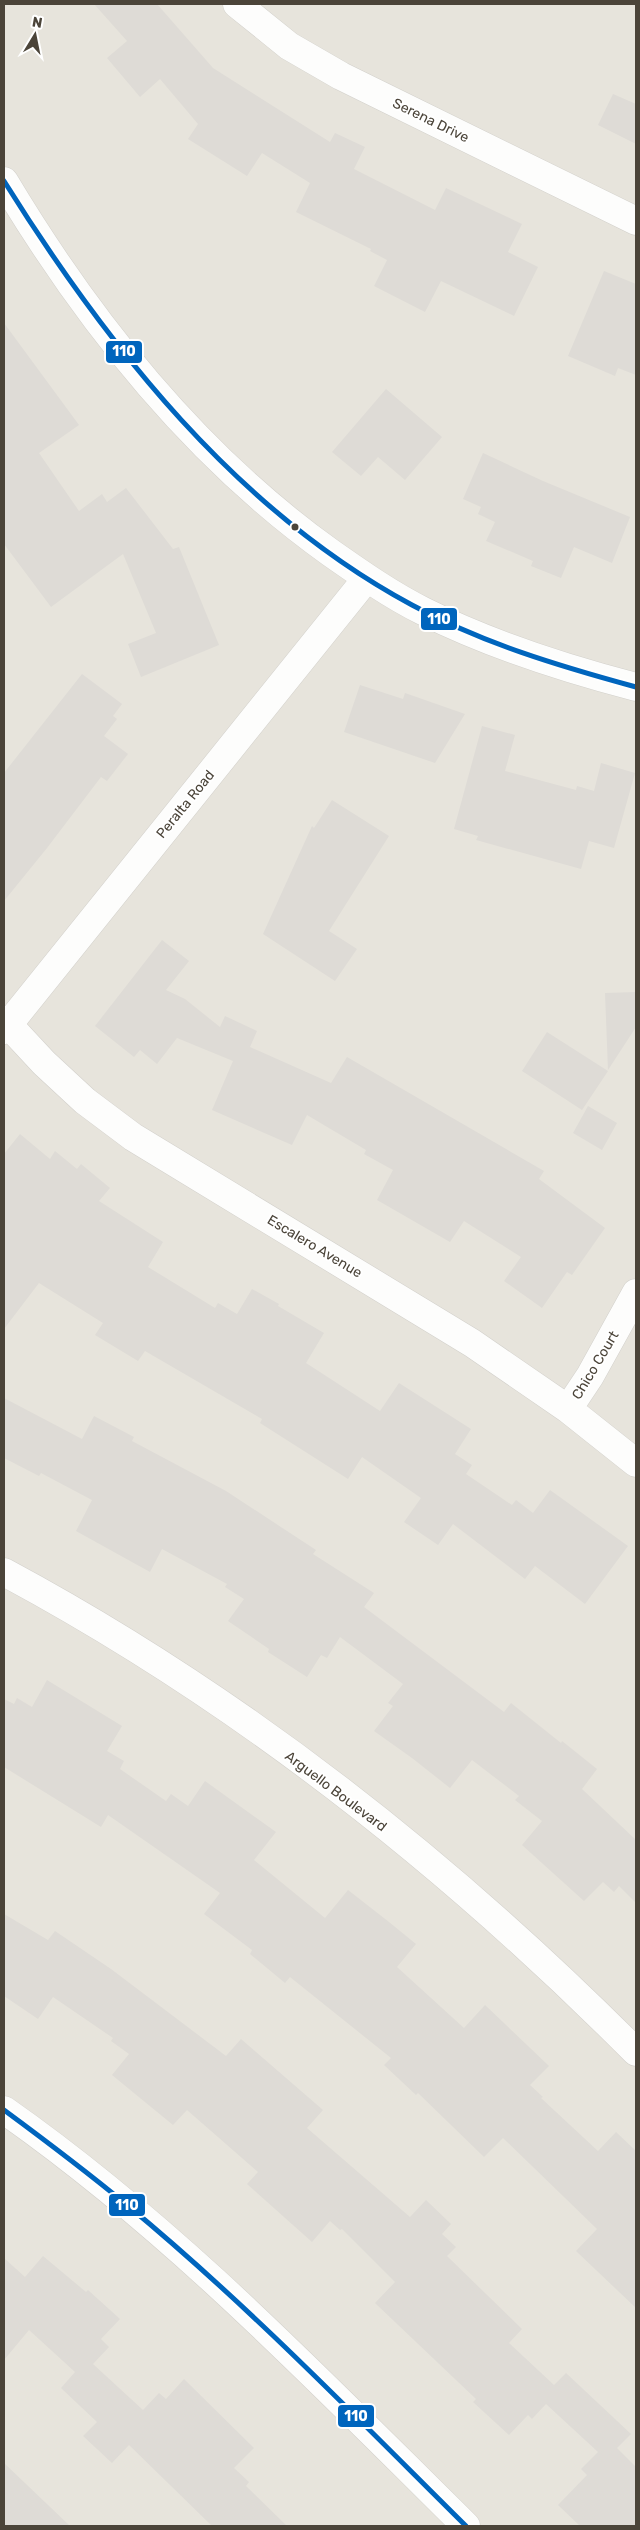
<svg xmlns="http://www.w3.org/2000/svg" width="640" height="2530" font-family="Rubik,sans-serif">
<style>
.residential{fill:#e7e4dc}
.building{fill:#dedbd6}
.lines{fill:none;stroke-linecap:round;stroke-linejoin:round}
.minor-casing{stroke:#d2d0cb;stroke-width:29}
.minor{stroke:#fdfdfc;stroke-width:28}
.bus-1-casing{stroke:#fff;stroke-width:9}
.bus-1{stroke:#0065bd;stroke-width:5}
.bus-dot{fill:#4b4439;stroke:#fff;stroke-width:2}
.labels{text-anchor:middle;stroke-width:4;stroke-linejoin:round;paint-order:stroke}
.street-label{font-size:14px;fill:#4b4439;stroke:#fff}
.line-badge{stroke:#fff;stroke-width:2}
.badge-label{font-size:14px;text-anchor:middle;font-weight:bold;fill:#fff}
</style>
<rect width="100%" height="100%" fill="#f4f2ee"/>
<!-- residential -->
<path class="residential" d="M 4,4 L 636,4 L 636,2526 L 4,2526 Z"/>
<!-- building -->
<path class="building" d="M 94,4 L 157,4 L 213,68 L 330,142 L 335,133 L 365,147 L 354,169 L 435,210 L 446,188 L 522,224 L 508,252 L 538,267 L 514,316 L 441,281 L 425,312 L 374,286 L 387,260 L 370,251 L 371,249 L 296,212 L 310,183 L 262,153 L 247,176 L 188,139 L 198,124 L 160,79 L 140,97 L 107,58 L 127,41 Z
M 613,94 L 636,104 L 636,144 L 598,125 Z
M 604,271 L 636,284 L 636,375 L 618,368 L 615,376 L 568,356 Z
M 4,323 L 79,425 L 39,453 L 79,511 L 102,494 L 107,502 L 126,488 L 173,549 L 179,547 L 219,645 L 141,677 L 128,644 L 156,633 L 123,554 L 51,607 L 4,544 Z
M 386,389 L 442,437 L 405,480 L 378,457 L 361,476 L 332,452 Z
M 483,453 L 543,481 L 630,517 L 612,563 L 574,547 L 561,578 L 531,566 L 533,561 L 486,541 L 495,522 L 478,514 L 481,507 L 463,499 Z
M 82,674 L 122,704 L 113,716 L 117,719 L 104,736 L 128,754 L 107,781 L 101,777 L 47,848 L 4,901 L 4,773 Z
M 360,685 L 403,699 L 405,693 L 465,714 L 435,763 L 344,732 Z
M 482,726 L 515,735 L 505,771 L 576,790 L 577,786 L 594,791 L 601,763 L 635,773 L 614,848 L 589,841 L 581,869 L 476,840 L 478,836 L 454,829 Z
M 332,800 L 389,836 L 329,931 L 357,949 L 335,981 L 263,934 L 312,826 L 314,828 Z
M 162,940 L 189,961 L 166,990 L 185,999 L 220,1027 L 225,1016 L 257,1031 L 250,1047 L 331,1083 L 347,1057 L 544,1171 L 539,1179 L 605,1228 L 572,1275 L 567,1272 L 542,1308 L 504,1281 L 521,1257 L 464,1221 L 450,1242 L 377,1200 L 393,1170 L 364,1154 L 366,1150 L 307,1115 L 292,1145 L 212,1110 L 233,1061 L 177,1038 L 157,1064 L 140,1050 L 134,1057 L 95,1026 Z
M 636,992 L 636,1027 L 608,1070 L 605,993 Z
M 547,1032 L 608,1071 L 582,1110 L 522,1071 Z
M 588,1106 L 617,1123 L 602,1150 L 573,1133 Z
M 20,1134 L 50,1159 L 55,1151 L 77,1169 L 81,1164 L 110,1188 L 99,1201 L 163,1242 L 148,1267 L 215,1308 L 218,1303 L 237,1314 L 252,1289 L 279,1304 L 278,1306 L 324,1333 L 306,1363 L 380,1411 L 399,1383 L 471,1429 L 455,1454 L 472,1465 L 466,1474 L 512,1505 L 516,1500 L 533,1513 L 550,1490 L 628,1546 L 585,1604 L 535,1566 L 525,1579 L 453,1524 L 438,1545 L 404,1522 L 421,1498 L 362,1457 L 348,1479 L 260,1423 L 262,1419 L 145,1351 L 138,1361 L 95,1335 L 103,1323 L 39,1283 L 4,1329 L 4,1154 Z
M 4,1398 L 82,1439 L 94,1416 L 134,1437 L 132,1441 L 226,1491 L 316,1550 L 313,1554 L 374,1593 L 364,1607 L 504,1712 L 511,1703 L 561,1743 L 562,1741 L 597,1769 L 582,1789 L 636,1840 L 636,1903 L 619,1886 L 614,1892 L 603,1882 L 584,1901 L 522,1845 L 542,1821 L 515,1800 L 519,1796 L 472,1760 L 450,1788 L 412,1758 L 374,1731 L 393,1706 L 388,1703 L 403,1684 L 340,1637 L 327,1658 L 321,1655 L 307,1677 L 268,1652 L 269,1649 L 228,1621 L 244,1599 L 225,1587 L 227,1584 L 162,1549 L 150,1572 L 76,1531 L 92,1500 L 41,1473 L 39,1476 L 4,1458 Z
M 47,1680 L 122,1726 L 107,1751 L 124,1761 L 120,1769 L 166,1801 L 171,1794 L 188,1806 L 205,1781 L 276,1832 L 254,1860 L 325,1918 L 348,1890 L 389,1922 L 416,1944 L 397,1967 L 464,2028 L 485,2005 L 549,2066 L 530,2085 L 543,2097 L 541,2098 L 598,2151 L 616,2132 L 636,2151 L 636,2308 L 576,2251 L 597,2229 L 503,2138 L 484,2157 L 418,2093 L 416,2095 L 384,2065 L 391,2058 L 290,1977 L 285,1983 L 250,1954 L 252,1950 L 204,1914 L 220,1893 L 108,1815 L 101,1827 L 4,1767 L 4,1699 L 14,1704 L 17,1698 L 32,1707 Z
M 4,1914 L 48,1940 L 55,1931 L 111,1969 L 226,2056 L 241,2039 L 323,2110 L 307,2128 L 410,2217 L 426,2200 L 451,2224 L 442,2234 L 456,2247 L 447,2256 L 522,2329 L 509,2343 L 554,2385 L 566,2373 L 631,2434 L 617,2448 L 636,2467 L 636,2526 L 580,2526 L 558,2505 L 587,2475 L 581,2469 L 598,2452 L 546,2404 L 532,2419 L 528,2415 L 509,2435 L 473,2402 L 476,2399 L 375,2303 L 395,2282 L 342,2229 L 340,2230 L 330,2221 L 312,2242 L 247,2184 L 258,2172 L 187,2110 L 173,2125 L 112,2075 L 129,2054 L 111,2041 L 113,2038 L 53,1997 L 38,2019 L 4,1996 Z
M 43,2256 L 86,2292 L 88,2290 L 120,2319 L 101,2339 L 109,2347 L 93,2364 L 143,2410 L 159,2393 L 166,2399 L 184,2379 L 254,2448 L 234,2468 L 249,2482 L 246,2486 L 287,2526 L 212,2526 L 129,2445 L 112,2463 L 83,2436 L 97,2422 L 61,2388 L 75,2372 L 29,2330 L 4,2360 L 4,2258 L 25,2277 Z
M 4,2463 L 70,2526 L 4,2526 Z"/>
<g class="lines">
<!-- minor casing -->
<g class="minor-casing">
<path id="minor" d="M 237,4 L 289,46 L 341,76 L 636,221
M 4,181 C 89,323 195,456 331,553 C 361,574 391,595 423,611 C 491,645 563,668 636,687
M 4,1020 L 44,1063 L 85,1101 L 133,1137 L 472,1343 L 568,1409 L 636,1463
M 4,1030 L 367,578
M 568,1409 L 590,1376 L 636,1293
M 4,1572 C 237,1697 450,1865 636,2052
M 4,2110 C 175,2230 318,2380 466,2526"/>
</g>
<!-- minor -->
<use href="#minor" class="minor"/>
<!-- bus-1 casing -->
<g class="bus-1-casing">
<path id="bus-1" d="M 4,181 C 107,346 237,511 412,605 C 482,643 559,666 636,687
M 4,2110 C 46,2141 87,2172 127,2205 C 247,2304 356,2417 466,2526"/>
</g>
<!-- bus-1 -->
<use href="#bus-1" class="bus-1"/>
</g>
<!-- markers -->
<circle class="bus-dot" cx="295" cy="527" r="4.5"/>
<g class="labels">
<!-- street labels -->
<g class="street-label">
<text transform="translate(431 120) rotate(26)" y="5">Serena Drive</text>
<text transform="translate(185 804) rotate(-51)" y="5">Peralta Road</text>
<text transform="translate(315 1246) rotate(31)" y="5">Escalero Avenue</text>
<text transform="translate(595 1365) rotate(-59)" y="5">Chico Court</text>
<text transform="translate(336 1791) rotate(37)" y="5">Arguello Boulevard</text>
</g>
</g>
<g class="line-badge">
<rect x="105" y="340" width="38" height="24" rx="5" fill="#0065bd"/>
<rect x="420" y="607" width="38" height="24" rx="5" fill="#0065bd"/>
<rect x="108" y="2193" width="38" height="24" rx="5" fill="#0065bd"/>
<rect x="337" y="2404" width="38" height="24" rx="5" fill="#0065bd"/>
</g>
<g class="badge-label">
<text x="124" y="356">110</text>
<text x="439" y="624">110</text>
<text x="127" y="2210">110</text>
<text x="356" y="2421">110</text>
</g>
<!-- border -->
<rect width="640" height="2530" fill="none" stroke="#4b4439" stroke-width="10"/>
<!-- north arrow -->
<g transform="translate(35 35) rotate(10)" stroke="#ffffff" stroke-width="4" paint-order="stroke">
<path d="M0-4L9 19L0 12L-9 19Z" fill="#4b4439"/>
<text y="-8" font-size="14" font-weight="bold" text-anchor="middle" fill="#4b4439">N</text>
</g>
</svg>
